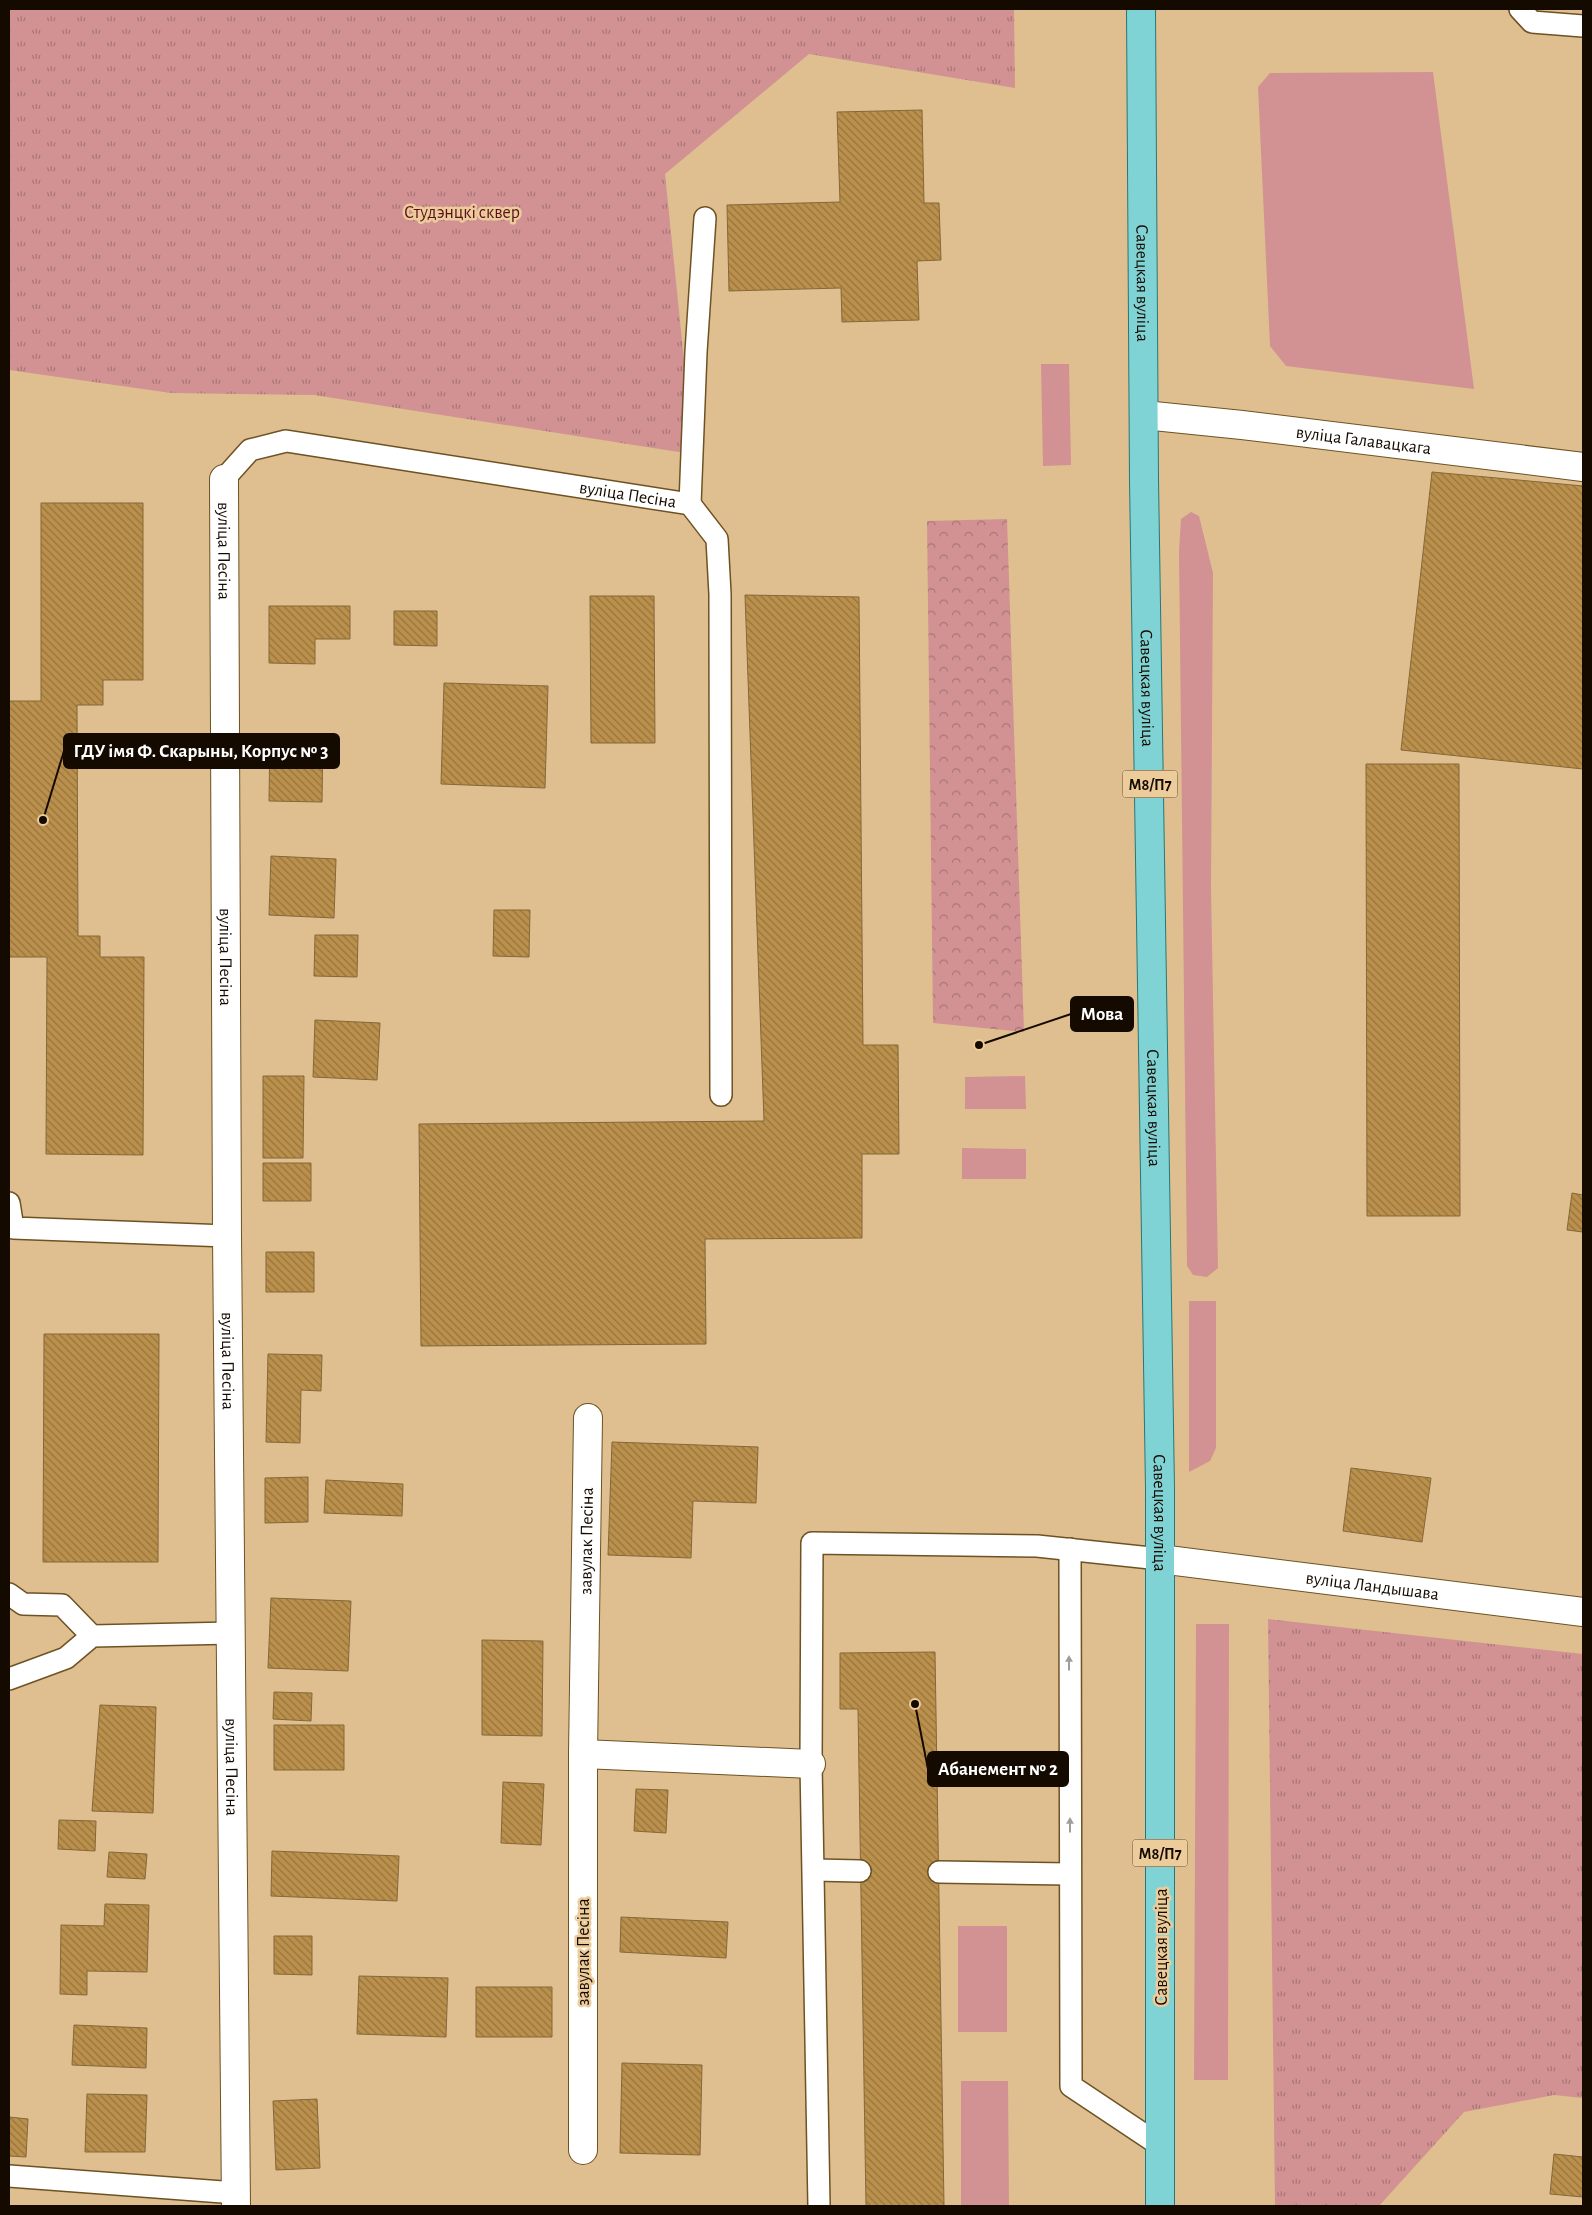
<svg xmlns="http://www.w3.org/2000/svg" width="1592" height="2215" font-family="'Alegreya Sans',sans-serif">
<style>
.green{fill:#d29293}
.forest{fill:url(#forest-crowns)}
.park{fill:url(#park-tufts)}
.building{fill:url(#building-back-hatch);stroke:#856839}
.lines{fill:none;stroke-linecap:round;stroke-linejoin:round}
.lane-casing{stroke:#6e5223;stroke-width:24}
.street-casing{stroke:#6e5223;stroke-width:30}
.primary-casing{stroke:#247978;stroke-width:30}
.lane{stroke:#fff;stroke-width:21}
.street{stroke:#fff;stroke-width:28}
.primary{stroke:#80d3d5;stroke-width:28}
.oneway{fill:#a19d99}
.labels{text-anchor:middle;stroke-width:5;stroke-linejoin:round;paint-order:stroke}
.shield{fill:#edcc9b;stroke:#56442e;stroke-width:1}
.shield-label{font-size:16px;font-weight:bold;fill:#150a00}
.park-label{font-size:18px;fill:#59111b;stroke:#edcc9b}
.street-label{font-size:18px;fill:#150a00;stroke:#edcc9b}
.leader{fill:none;stroke:#150a00;stroke-width:2}
.callout-dot{fill:#150a00;stroke:#edcc9b;stroke-width:2}
.callout{fill:#150a00;stroke:#150a00;stroke-width:2}
.callout-label{font-size:19px;text-anchor:middle;font-weight:bold;fill:#fff}
</style>
<defs>
<pattern id="forest-crowns" width="20" height="18" patternUnits="userSpaceOnUse" patternTransform="scale(1.25)"><rect width="20" height="18" fill="#d29293"/><path d="M2 6a3 3 0 1 1 6 0M12 15a3 3 0 1 1 6 0" fill="none" stroke="#a97576"/></pattern>
<pattern id="park-tufts" width="24" height="20" patternUnits="userSpaceOnUse" patternTransform="scale(1.25)"><rect width="24" height="20" fill="#d29293"/><path d="M3 7l-1-3M5 7V3M7 7l1-3M15 17l-1-3M17 17v-4M19 17l1-3" fill="none" stroke="#a97576"/></pattern>
<pattern id="building-back-hatch" width="6" height="6" patternUnits="userSpaceOnUse" patternTransform="scale(1.25)"><rect width="6" height="6" fill="#ba904c"/><path d="M-1 5l2 2M0 0l6 6M5-1l2 2" fill="none" stroke="#96743d"/></pattern>
</defs>
<rect width="100%" height="100%" fill="#dfbf8f"/>
<!-- green -->
<path class="green" d="M 1433,72 L 1474,389 L 1286,366 L 1270,346 L 1258,87 L 1270,73 Z
M 1041,364 L 1069,364 L 1071,465 L 1043,466 Z
M 1191,512 L 1199,516 L 1213,573 L 1211,889 L 1218,1268 L 1207,1277 L 1193,1275 L 1187,1266 L 1179,552 L 1181,519 Z
M 1025,1076 L 1026,1109 L 965,1109 L 965,1077 Z
M 962,1148 L 1026,1149 L 1026,1179 L 962,1179 Z
M 1189,1301 L 1216,1301 L 1216,1448 L 1210,1461 L 1189,1472 Z
M 1196,1624 L 1229,1624 L 1228,2080 L 1194,2080 Z
M 958,1926 L 1007,1926 L 1007,2032 L 958,2032 Z
M 961,2081 L 1008,2081 L 1009,2206 L 961,2206 Z"/>
<!-- forest -->
<path class="forest" d="M 1007,519 L 1024,1032 L 933,1023 L 927,521 Z"/>
<!-- park -->
<path class="park" d="M 9,9 L 1014,9 L 1015,88 L 809,54 L 665,174 L 686,380 L 685,453 L 314,395 L 171,393 L 9,370 Z
M 1268,1619 L 1583,1654 L 1583,2098 L 1554,2095 L 1464,2112 L 1379,2206 L 1275,2206 Z"/>
<!-- building -->
<path class="building" d="M 922,110 L 924,203 L 939,203 L 941,260 L 917,261 L 919,320 L 842,322 L 841,288 L 729,291 L 727,205 L 840,202 L 837,112 Z
M 1432,472 L 1583,486 L 1583,769 L 1401,750 Z
M 41,503 L 143,503 L 143,680 L 103,680 L 103,705 L 77,705 L 78,936 L 100,936 L 100,957 L 144,957 L 143,1155 L 46,1154 L 47,957 L 9,957 L 9,701 L 41,701 Z
M 745,595 L 859,597 L 863,1045 L 898,1045 L 899,1154 L 862,1154 L 862,1238 L 705,1239 L 706,1344 L 421,1346 L 419,1124 L 764,1121 Z
M 590,596 L 654,596 L 655,743 L 591,743 Z
M 269,606 L 350,606 L 350,639 L 315,639 L 315,664 L 269,663 Z
M 394,611 L 437,611 L 437,646 L 394,645 Z
M 444,683 L 548,686 L 545,788 L 441,784 Z
M 270,734 L 323,735 L 322,802 L 269,801 Z
M 1366,764 L 1459,764 L 1460,1216 L 1367,1216 Z
M 271,856 L 336,859 L 334,918 L 269,915 Z
M 494,910 L 530,910 L 529,957 L 493,956 Z
M 315,935 L 358,935 L 357,977 L 314,976 Z
M 315,1020 L 380,1023 L 377,1080 L 313,1077 Z
M 263,1076 L 304,1076 L 303,1158 L 263,1158 Z
M 263,1163 L 311,1163 L 311,1201 L 263,1201 Z
M 1572,1193 L 1583,1195 L 1583,1232 L 1567,1230 Z
M 266,1252 L 314,1252 L 314,1292 L 266,1292 Z
M 44,1334 L 159,1334 L 158,1562 L 43,1562 Z
M 268,1354 L 322,1355 L 321,1391 L 301,1390 L 300,1443 L 266,1442 Z
M 612,1442 L 758,1447 L 756,1503 L 693,1501 L 691,1558 L 608,1555 Z
M 1351,1468 L 1431,1478 L 1422,1542 L 1343,1531 Z
M 308,1477 L 308,1522 L 265,1523 L 265,1478 Z
M 326,1480 L 403,1484 L 402,1516 L 324,1513 Z
M 271,1598 L 351,1601 L 348,1671 L 268,1668 Z
M 482,1640 L 543,1641 L 542,1736 L 482,1735 Z
M 935,1652 L 944,2206 L 866,2206 L 858,1709 L 840,1709 L 840,1653 Z
M 274,1692 L 312,1693 L 311,1721 L 273,1719 Z
M 100,1705 L 156,1707 L 153,1813 L 92,1811 Z
M 274,1725 L 344,1725 L 344,1770 L 274,1770 Z
M 503,1782 L 544,1784 L 541,1845 L 501,1843 Z
M 636,1789 L 668,1790 L 666,1833 L 634,1831 Z
M 59,1820 L 96,1821 L 95,1851 L 58,1849 Z
M 272,1851 L 399,1856 L 397,1901 L 271,1896 Z
M 109,1852 L 147,1854 L 145,1879 L 107,1877 Z
M 105,1904 L 149,1905 L 147,1972 L 87,1971 L 87,1995 L 60,1994 L 61,1925 L 104,1926 Z
M 621,1917 L 728,1922 L 726,1958 L 620,1952 Z
M 274,1936 L 312,1936 L 312,1975 L 274,1974 Z
M 359,1976 L 448,1978 L 446,2037 L 357,2034 Z
M 476,1987 L 552,1987 L 552,2037 L 476,2037 Z
M 74,2025 L 147,2028 L 146,2068 L 72,2065 Z
M 622,2063 L 702,2065 L 700,2155 L 620,2153 Z
M 87,2094 L 147,2095 L 145,2152 L 85,2152 Z
M 317,2099 L 320,2168 L 276,2170 L 273,2101 Z
M 9,2117 L 28,2119 L 26,2157 L 9,2156 Z
M 1554,2154 L 1583,2157 L 1583,2197 L 1550,2194 Z"/>
<g class="lines">
<!-- lane casing -->
<g class="lane-casing">
<g id="lane">
<path d="M 1520,9 L 1532,22 L 1583,26"/>
<path id="s1" d="M 224,479 L 250,450 L 286,441 L 690,504 L 696,352 L 705,218"/>
<path d="M 690,504 L 717,539 L 720,594 L 721,1095"/>
<path d="M 9,1203 L 13,1228 L 227,1236"/>
<path d="M 1070,1549 L 1071,2086 L 1161,2146"/>
<path d="M 9,1594 L 23,1604 L 62,1605 L 92,1636"/>
<path d="M 9,1679 L 66,1658 L 92,1636 L 232,1633"/>
<path d="M 815,1870 L 860,1871"/>
<path d="M 939,1872 L 1070,1874"/>
<path d="M 9,2176 L 236,2193"/>
<path d="M 819,2206 L 811,1764 L 812,1543 L 1037,1546 L 1160,1559"/>
</g>
</g>
<!-- street casing -->
<g class="street-casing">
<g id="street">
<path id="s2" d="M 1144,415 L 1242,425 L 1583,467"/>
<path id="s3" d="M 224,479 L 227,1236 L 236,2206"/>
<path id="s4" d="M 1160,1559 L 1583,1612"/>
<path d="M 583,1754 L 811,1764"/>
<path id="s5" d="M 583,2150 L 583,1754 L 588,1418"/>
</g>
</g>
<!-- primary casing -->
<g class="primary-casing">
<g id="primary">
<path id="s6" d="M 1141,9 L 1144,480 L 1160,1489 L 1160,2206"/>
</g>
</g>
<!-- lane -->
<use href="#lane" class="lane"/>
<!-- street -->
<use href="#street" class="street"/>
<!-- primary -->
<use href="#primary" class="primary"/>
</g>
<!-- one-way arrows -->
<defs><path id="oneway-solid" d="M-6-.8H1V-3.2L6.5 0L1 3.2V.8H-6Z" transform="scale(1.25)"/></defs>
<g class="oneway">
<use href="#oneway-solid" transform="translate(1069 1663) rotate(-90)"/>
<use href="#oneway-solid" transform="translate(1070 1825) rotate(-90)"/>
</g>
<g class="labels">
<!-- shield labels -->
<g class="shield">
<rect x="1122.5" y="770.5" width="55" height="27" rx="4"/>
<rect x="1132.5" y="1839.5" width="55" height="27" rx="4"/>
</g>
<g class="shield-label">
<text x="1150" y="790">М8/П7</text>
<text x="1160" y="1859">М8/П7</text>
</g>
<!-- park labels -->
<g class="park-label">
<text x="462" y="218">Студэнцкі сквер</text>
</g>
<!-- street labels -->
<g class="street-label">
<text dy="6" stroke="none"><textPath href="#s6" startOffset="274">Савецкая вуліца</textPath></text>
<text dy="6" stroke="none"><textPath href="#s2" startOffset="221">вуліца Галавацкага</textPath></text>
<text dy="6" stroke="none"><textPath href="#s1" startOffset="422">вуліца Песіна</textPath></text>
<text dy="6" stroke="none"><textPath href="#s3" startOffset="72">вуліца Песіна</textPath></text>
<text dy="6" stroke="none"><textPath href="#s6" startOffset="679">Савецкая вуліца</textPath></text>
<text dy="6" stroke="none"><textPath href="#s3" startOffset="478">вуліца Песіна</textPath></text>
<text dy="6" stroke="none"><textPath href="#s6" startOffset="1099">Савецкая вуліца</textPath></text>
<text dy="6" stroke="none"><textPath href="#s3" startOffset="882">вуліца Песіна</textPath></text>
<text dy="6" stroke="none"><textPath href="#s6" startOffset="1504">Савецкая вуліца</textPath></text>
<text dy="6" stroke="none"><textPath href="#s5" startOffset="609">завулак Песіна</textPath></text>
<text dy="6" stroke="none"><textPath href="#s4" startOffset="214">вуліца Ландышава</textPath></text>
<text dy="6" stroke="none"><textPath href="#s3" startOffset="1288">вуліца Песіна</textPath></text>
<text transform="translate(1161 1947) rotate(-90)" y="6">Савецкая вуліца</text>
<text transform="translate(583 1952) rotate(-90)" y="6">завулак Песіна</text>
</g>
</g>
<!-- callouts -->
<path class="leader" d="M43 820L64 751M979 1045L1071 1014M915 1704L928 1769"/>
<g class="callout-dot">
<circle cx="43" cy="820" r="5"/>
<circle cx="979" cy="1045" r="5"/>
<circle cx="915" cy="1704" r="5"/>
</g>
<g class="callout">
<rect x="64" y="734" width="275" height="34" rx="5"/>
<rect x="1071" y="997" width="62" height="34" rx="5"/>
<rect x="928" y="1752" width="140" height="34" rx="5"/>
</g>
<g class="callout-label">
<text x="201" y="757">ГДУ імя Ф. Скарыны, Корпус № 3</text>
<text x="1102" y="1020">Мова</text>
<text x="998" y="1775">Абанемент № 2</text>
</g>
<!-- border -->
<rect width="1592" height="2215" fill="none" stroke="#150a00" stroke-width="20"/>
</svg>
